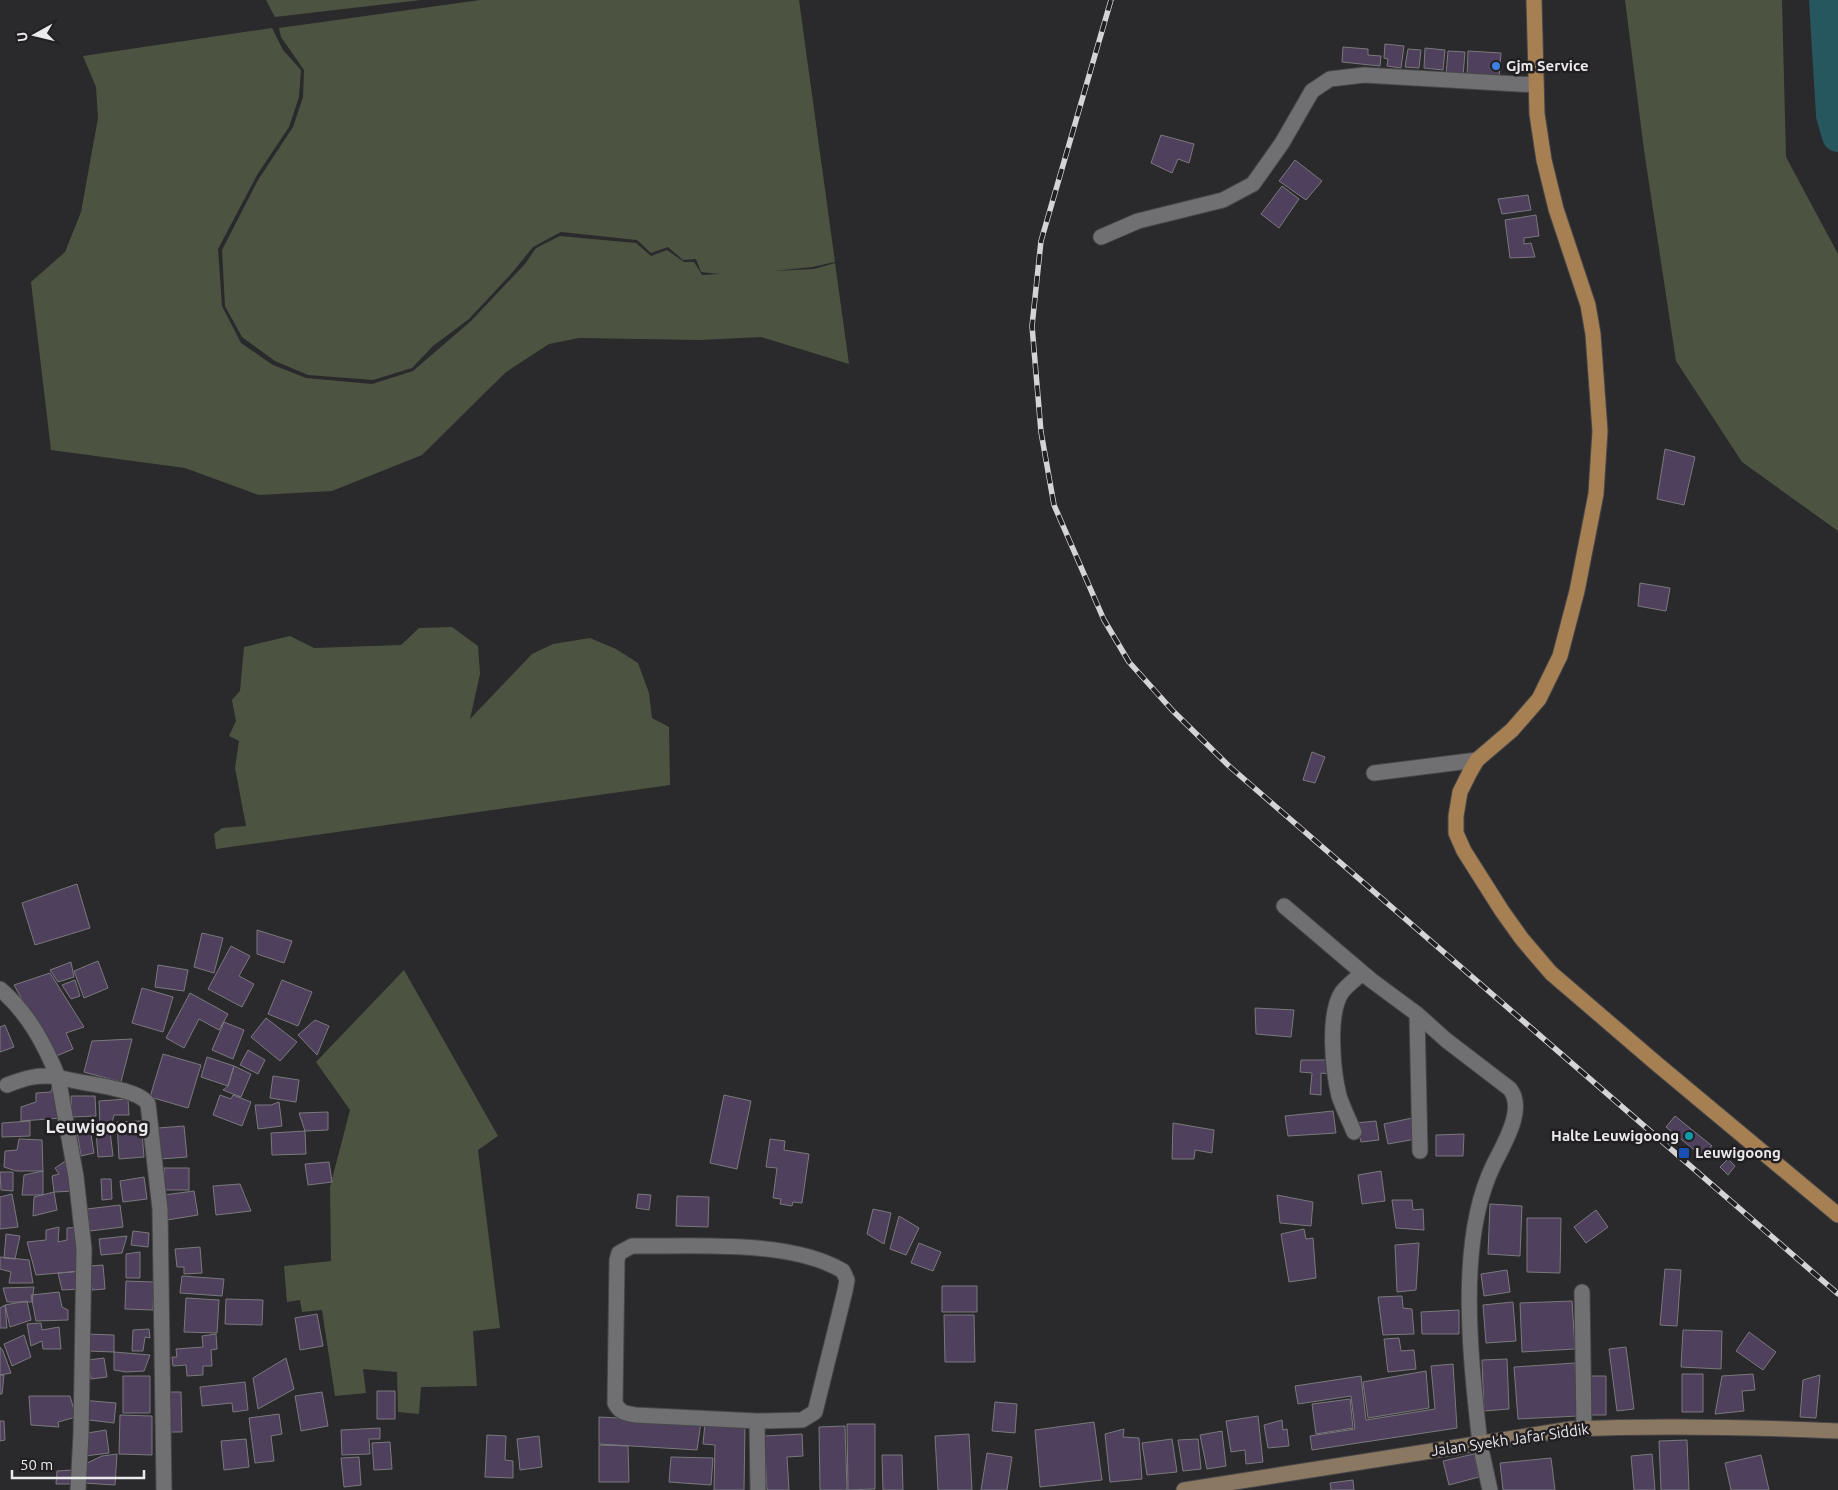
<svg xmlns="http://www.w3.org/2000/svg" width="1838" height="1490" font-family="Ubuntu,sans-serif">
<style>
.green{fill:#4c5441}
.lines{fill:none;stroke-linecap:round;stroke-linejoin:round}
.river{stroke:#26575e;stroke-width:32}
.building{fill:#4f405e;stroke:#7a797c}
.minor-casing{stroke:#474648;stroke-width:17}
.tertiary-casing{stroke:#474648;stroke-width:17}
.secondary-casing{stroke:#474648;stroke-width:17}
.primary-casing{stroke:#474648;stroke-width:17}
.minor{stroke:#706f72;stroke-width:15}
.tertiary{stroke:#706f72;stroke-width:15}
.secondary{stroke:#8b7862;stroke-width:15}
.primary{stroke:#a68052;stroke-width:15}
.rail-casing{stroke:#d4d3d5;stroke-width:5.5}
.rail{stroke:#211f22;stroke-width:4;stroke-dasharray:11;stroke-linecap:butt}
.shop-dot{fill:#3f7fe0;stroke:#211f22;stroke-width:2}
.culture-dot{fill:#0f9aa8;stroke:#211f22;stroke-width:2}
.transit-dot{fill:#1a4fb4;stroke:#211f22;stroke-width:2}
.labels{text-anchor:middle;stroke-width:5;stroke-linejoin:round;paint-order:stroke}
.poi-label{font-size:15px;font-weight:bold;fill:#eae9eb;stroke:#211f22;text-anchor:start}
.street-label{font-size:15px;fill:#eae9eb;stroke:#211f22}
.quarter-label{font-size:18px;font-weight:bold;fill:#eae9eb;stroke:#211f22}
</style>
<rect width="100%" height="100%" fill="#2a292c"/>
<!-- green -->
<path class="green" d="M 266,0 L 421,0 L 275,17 Z
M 480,0 L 799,0 L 835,262 L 812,267 L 774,271 L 814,269 L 835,263 L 849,364 L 761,337 L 700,340 L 579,338 L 549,344 L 506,372 L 422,455 L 332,491 L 259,495 L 185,468 L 51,450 L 31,282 L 65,252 L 81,212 L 98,118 L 96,87 L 83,56 L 272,28 L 283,50 L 301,70 L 299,97 L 289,127 L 257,175 L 218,249 L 222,306 L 241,343 L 273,365 L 306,378 L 372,384 L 413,371 L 471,321 L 525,264 L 536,248 L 560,236 L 636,243 L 651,256 L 667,250 L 684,262 L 694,262 L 702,275 L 720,274 L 701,272 L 696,259 L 683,260 L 668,247 L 651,253 L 637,240 L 561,232 L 533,247 L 511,274 L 469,319 L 433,346 L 412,368 L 373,380 L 308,375 L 275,361 L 242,337 L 225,306 L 222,250 L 258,180 L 293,127 L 303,97 L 304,70 L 281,37 L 279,28 Z
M 1625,0 L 1782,0 L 1786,157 L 1838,254 L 1838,531 L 1742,462 L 1676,361 L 1644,150 Z
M 452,627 L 478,646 L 480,674 L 470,719 L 532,654 L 553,644 L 590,638 L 616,649 L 638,663 L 649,693 L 652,718 L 669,727 L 670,785 L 216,849 L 214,834 L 222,828 L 246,826 L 235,768 L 239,741 L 229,736 L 236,721 L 232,700 L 240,691 L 244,647 L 290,636 L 314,648 L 401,645 L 419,628 Z
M 404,970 L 498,1136 L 478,1150 L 500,1328 L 473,1331 L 477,1386 L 421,1387 L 419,1414 L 398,1412 L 397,1372 L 363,1369 L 366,1393 L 335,1396 L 322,1310 L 302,1312 L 300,1300 L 287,1302 L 284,1266 L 331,1261 L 330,1187 L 350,1110 L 316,1062 Z"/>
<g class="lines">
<!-- river -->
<path class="river" d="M 1825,0 L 1832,115 L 1838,136"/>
</g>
<!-- building -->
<path class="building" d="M 1385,44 L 1404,46 L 1401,68 L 1387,66 L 1388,59 L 1384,58 Z
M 1343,47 L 1368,49 L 1368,55 L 1381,56 L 1380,66 L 1342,62 Z
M 1425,48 L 1445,50 L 1443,70 L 1424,68 Z
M 1408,49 L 1421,50 L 1419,68 L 1405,67 Z
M 1448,51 L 1465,52 L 1463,76 L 1446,75 Z
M 1468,51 L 1501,53 L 1499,79 L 1467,77 Z
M 1161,135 L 1194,144 L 1189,163 L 1178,159 L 1172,173 L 1151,163 Z
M 1295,160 L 1322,181 L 1306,200 L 1279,181 Z
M 1282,186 L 1299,199 L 1279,228 L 1261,214 Z
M 1528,195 L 1531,210 L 1502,214 L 1498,199 Z
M 1536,215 L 1539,236 L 1524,238 L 1524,244 L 1531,243 L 1535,257 L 1510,258 L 1505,220 Z
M 1665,449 L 1695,457 L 1684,505 L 1657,499 Z
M 1640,583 L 1670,588 L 1666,611 L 1638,606 Z
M 1312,752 L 1325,757 L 1315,783 L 1303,780 Z
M 77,884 L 90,928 L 35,945 L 22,903 Z
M 257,930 L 292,941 L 284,963 L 257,954 Z
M 202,933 L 223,938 L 214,973 L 194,967 Z
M 231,946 L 250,956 L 239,976 L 254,984 L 242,1007 L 208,989 Z
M 98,961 L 108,988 L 84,998 L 74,971 Z
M 71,962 L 74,977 L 58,982 L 50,970 Z
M 158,965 L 188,970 L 184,991 L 155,987 Z
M 50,973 L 84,1027 L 66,1033 L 73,1049 L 54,1057 L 14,985 Z
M 75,980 L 80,996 L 71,999 L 62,985 Z
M 282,980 L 312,992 L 298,1026 L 268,1014 Z
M 142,988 L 173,997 L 163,1032 L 132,1023 Z
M 190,993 L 228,1014 L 219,1030 L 199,1019 L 184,1048 L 166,1038 Z
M 1255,1008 L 1294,1010 L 1291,1037 L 1256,1034 Z
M 266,1018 L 297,1042 L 280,1061 L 251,1037 Z
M 315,1020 L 329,1026 L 317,1055 L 298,1035 Z
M 224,1022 L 244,1030 L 233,1059 L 212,1050 Z
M 5,1025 L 14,1047 L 0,1052 L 0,1027 Z
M 132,1039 L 121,1082 L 84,1072 L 92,1041 Z
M 248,1050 L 265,1060 L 258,1074 L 240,1065 Z
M 163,1054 L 201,1065 L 188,1108 L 150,1097 Z
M 207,1057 L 234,1066 L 228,1086 L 201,1077 Z
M 1301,1060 L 1331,1060 L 1330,1074 L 1321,1073 L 1321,1095 L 1310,1094 L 1312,1073 L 1300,1072 Z
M 234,1066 L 251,1074 L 241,1097 L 223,1090 L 228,1086 Z
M 273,1076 L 299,1080 L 296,1102 L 270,1098 Z
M 53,1083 L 62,1118 L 21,1121 L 21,1107 L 36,1102 L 36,1093 L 51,1092 Z
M 220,1095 L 231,1099 L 233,1095 L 251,1102 L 242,1126 L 213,1115 Z
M 724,1095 L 751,1101 L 737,1169 L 710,1163 Z
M 71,1096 L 95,1096 L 96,1116 L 72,1117 Z
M 128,1099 L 129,1115 L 114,1115 L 110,1131 L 100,1125 L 99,1101 Z
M 279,1102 L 282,1126 L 258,1129 L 255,1105 L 271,1105 Z
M 1333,1111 L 1336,1133 L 1288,1136 L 1285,1116 Z
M 328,1112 L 328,1130 L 305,1131 L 299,1113 Z
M 1675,1116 L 1712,1146 L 1703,1157 L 1666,1127 Z
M 1412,1118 L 1416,1139 L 1388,1144 L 1384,1124 Z
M 30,1121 L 30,1136 L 2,1137 L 2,1123 Z
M 141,1121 L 144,1157 L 119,1159 L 117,1122 Z
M 1376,1121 L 1379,1140 L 1361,1142 L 1356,1123 Z
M 89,1123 L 94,1153 L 81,1156 L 76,1126 Z
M 1173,1123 L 1214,1130 L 1212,1153 L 1195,1150 L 1194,1159 L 1172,1159 Z
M 184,1126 L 187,1157 L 161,1159 L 158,1128 Z
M 110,1131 L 113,1156 L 98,1157 L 96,1132 Z
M 305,1131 L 306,1154 L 272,1155 L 271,1133 Z
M 1464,1134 L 1463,1156 L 1436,1156 L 1436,1135 Z
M 19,1139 L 42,1140 L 43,1171 L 16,1171 L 4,1167 L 5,1151 L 17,1150 Z
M 770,1139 L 785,1141 L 784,1150 L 809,1154 L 802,1203 L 793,1202 L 792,1206 L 780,1204 L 781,1199 L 773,1198 L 777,1168 L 766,1167 Z
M 1728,1159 L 1735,1166 L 1728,1175 L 1720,1167 Z
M 67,1160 L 74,1191 L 54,1192 L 52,1176 L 59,1174 L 55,1168 Z
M 329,1162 L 332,1182 L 308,1185 L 305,1164 Z
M 164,1168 L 189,1168 L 189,1190 L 164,1190 Z
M 43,1171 L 43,1195 L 22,1195 L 24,1175 Z
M 1381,1171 L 1385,1201 L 1362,1204 L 1358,1175 Z
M 0,1172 L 13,1172 L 13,1191 L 1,1190 Z
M 144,1177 L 147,1199 L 123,1202 L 120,1181 Z
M 101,1179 L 111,1179 L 112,1199 L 102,1200 Z
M 240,1184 L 251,1211 L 216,1215 L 213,1186 Z
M 194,1191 L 198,1215 L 167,1220 L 164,1195 Z
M 54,1192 L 57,1210 L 33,1216 L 34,1197 Z
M 12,1194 L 18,1227 L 0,1229 L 0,1197 Z
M 638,1194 L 651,1195 L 649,1210 L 636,1208 Z
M 1277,1195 L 1313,1202 L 1311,1226 L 1280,1223 Z
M 677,1196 L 709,1197 L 708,1227 L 676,1226 Z
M 1392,1200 L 1412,1200 L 1413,1210 L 1423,1209 L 1424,1230 L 1396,1228 Z
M 1490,1204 L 1522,1206 L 1520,1256 L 1488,1254 Z
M 120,1205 L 123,1227 L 90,1231 L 87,1209 Z
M 873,1209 L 891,1213 L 884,1244 L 867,1234 Z
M 1596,1210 L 1608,1227 L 1586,1243 L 1574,1227 Z
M 899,1216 L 919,1228 L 906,1255 L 890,1249 Z
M 1527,1218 L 1561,1218 L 1560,1273 L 1527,1272 Z
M 59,1227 L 58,1242 L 67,1240 L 67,1228 L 82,1227 L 82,1271 L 36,1275 L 27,1242 L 46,1240 L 46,1230 Z
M 1304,1229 L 1306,1239 L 1313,1238 L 1316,1278 L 1289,1282 L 1281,1234 Z
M 133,1231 L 149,1233 L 148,1247 L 131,1245 Z
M 6,1234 L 20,1236 L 15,1259 L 4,1258 Z
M 127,1236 L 122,1253 L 101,1255 L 99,1239 Z
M 919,1243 L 941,1252 L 933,1271 L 911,1263 Z
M 1419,1243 L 1416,1290 L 1397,1292 L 1395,1245 Z
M 200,1247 L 202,1273 L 184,1274 L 184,1267 L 177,1267 L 175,1249 Z
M 140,1252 L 140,1278 L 126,1278 L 126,1254 Z
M 0,1257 L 29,1260 L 33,1283 L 9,1283 L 11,1272 L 0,1269 Z
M 103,1265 L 105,1289 L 92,1290 L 90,1266 Z
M 1665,1269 L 1681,1270 L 1677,1326 L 1660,1325 Z
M 1507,1270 L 1510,1292 L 1484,1296 L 1481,1274 Z
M 82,1271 L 81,1289 L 62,1290 L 58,1273 Z
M 182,1276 L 224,1279 L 222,1296 L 180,1293 Z
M 126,1281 L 154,1282 L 153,1310 L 125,1309 Z
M 942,1286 L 977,1286 L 977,1312 L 942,1312 Z
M 34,1287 L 32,1302 L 7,1302 L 3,1288 Z
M 59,1292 L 62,1307 L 68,1310 L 68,1320 L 36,1321 L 31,1295 Z
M 1402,1296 L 1403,1308 L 1412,1309 L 1414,1334 L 1383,1335 L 1378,1297 Z
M 186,1298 L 219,1300 L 217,1333 L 184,1332 Z
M 226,1299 L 263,1300 L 262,1325 L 225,1324 Z
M 27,1301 L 31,1320 L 10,1327 L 5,1305 Z
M 1572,1301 L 1575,1349 L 1522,1352 L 1520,1303 Z
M 1513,1302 L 1516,1341 L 1486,1343 L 1483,1305 Z
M 5,1305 L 7,1328 L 0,1328 L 0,1308 Z
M 1459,1310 L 1459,1334 L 1422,1334 L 1421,1312 Z
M 317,1314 L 323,1346 L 300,1350 L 295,1318 Z
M 944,1315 L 974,1315 L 975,1362 L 945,1362 Z
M 41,1323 L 42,1330 L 59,1327 L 61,1349 L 43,1349 L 42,1341 L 31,1346 L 27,1324 Z
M 149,1329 L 150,1338 L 145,1337 L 143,1351 L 132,1351 L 133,1330 Z
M 1683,1330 L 1722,1331 L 1721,1369 L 1681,1367 Z
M 1749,1332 L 1776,1352 L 1763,1370 L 1736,1351 Z
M 87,1334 L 114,1335 L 114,1352 L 87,1351 Z
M 216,1334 L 217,1349 L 211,1350 L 212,1366 L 203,1366 L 203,1375 L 187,1376 L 186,1365 L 173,1366 L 172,1357 L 177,1357 L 176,1349 L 203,1347 L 202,1336 Z
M 24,1335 L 31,1357 L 12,1366 L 4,1344 Z
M 1399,1338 L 1401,1351 L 1414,1350 L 1416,1369 L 1388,1372 L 1384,1339 Z
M 0,1347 L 3,1351 L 11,1373 L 0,1375 Z
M 1626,1347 L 1634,1409 L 1617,1411 L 1609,1349 Z
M 114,1352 L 150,1355 L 144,1371 L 126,1372 L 114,1370 Z
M 104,1358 L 107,1377 L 91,1379 L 88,1360 Z
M 286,1358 L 294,1389 L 258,1409 L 253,1378 Z
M 1507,1359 L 1509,1409 L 1484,1411 L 1482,1360 Z
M 1575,1363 L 1578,1416 L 1518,1419 L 1514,1367 Z
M 1453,1364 L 1457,1428 L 1312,1450 L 1310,1436 L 1355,1429 L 1351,1396 L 1298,1404 L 1295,1386 L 1361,1376 L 1366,1420 L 1435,1409 L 1431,1366 Z
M 1426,1371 L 1429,1408 L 1368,1418 L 1363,1382 Z
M 1682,1374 L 1703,1374 L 1703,1412 L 1682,1412 Z
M 1753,1374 L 1755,1390 L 1742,1391 L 1744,1411 L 1715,1414 L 1722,1376 Z
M 0,1375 L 4,1375 L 2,1394 L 0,1394 Z
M 1820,1375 L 1816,1418 L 1800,1417 L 1803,1380 Z
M 123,1376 L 150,1376 L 150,1413 L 123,1413 Z
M 1590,1376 L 1606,1376 L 1606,1415 L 1590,1415 Z
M 245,1382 L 248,1410 L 233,1412 L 232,1403 L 202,1406 L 200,1387 Z
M 377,1391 L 395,1391 L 395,1419 L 377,1419 Z
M 167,1392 L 181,1392 L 182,1432 L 170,1432 Z
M 322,1392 L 328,1426 L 301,1431 L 295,1396 Z
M 29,1396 L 70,1396 L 76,1417 L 58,1422 L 59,1427 L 31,1425 Z
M 1350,1399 L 1353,1428 L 1316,1434 L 1312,1404 Z
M 81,1400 L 116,1403 L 114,1423 L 89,1420 Z
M 995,1402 L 1017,1404 L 1015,1433 L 992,1431 Z
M 279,1414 L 282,1434 L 271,1436 L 274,1461 L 255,1463 L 249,1418 Z
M 120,1415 L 152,1416 L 152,1455 L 119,1454 Z
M 1258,1416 L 1263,1462 L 1246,1464 L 1245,1450 L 1231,1452 L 1226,1421 Z
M 599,1417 L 701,1422 L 697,1450 L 599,1444 Z
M 1282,1420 L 1283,1430 L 1287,1429 L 1289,1446 L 1268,1448 L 1264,1425 Z
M 0,1421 L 4,1421 L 5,1440 L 0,1441 Z
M 1094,1422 L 1102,1480 L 1040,1487 L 1035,1430 Z
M 705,1423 L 745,1424 L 744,1490 L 714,1490 L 715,1445 L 703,1444 Z
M 847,1424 L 875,1424 L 875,1489 L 848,1490 Z
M 845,1426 L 847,1490 L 820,1490 L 819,1427 Z
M 380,1428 L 380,1439 L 369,1439 L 370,1454 L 342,1455 L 341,1430 Z
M 1124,1429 L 1123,1437 L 1139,1438 L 1142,1479 L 1110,1482 L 1105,1434 Z
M 106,1430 L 109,1453 L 85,1456 L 81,1434 Z
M 1222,1431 L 1226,1466 L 1207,1469 L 1200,1435 Z
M 802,1434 L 803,1456 L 787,1457 L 789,1490 L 767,1490 L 764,1436 Z
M 969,1434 L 972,1490 L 938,1490 L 935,1436 Z
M 487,1435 L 506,1436 L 505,1460 L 513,1461 L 513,1478 L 485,1477 Z
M 539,1436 L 542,1467 L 520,1470 L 517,1439 Z
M 246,1439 L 249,1467 L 224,1470 L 221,1441 Z
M 1172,1439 L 1177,1472 L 1147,1475 L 1142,1443 Z
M 1198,1439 L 1201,1469 L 1183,1471 L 1178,1440 Z
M 1687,1440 L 1689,1490 L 1661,1490 L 1659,1441 Z
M 390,1442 L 392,1469 L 374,1470 L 372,1443 Z
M 599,1445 L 628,1446 L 629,1482 L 599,1482 Z
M 987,1453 L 1012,1457 L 1007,1490 L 981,1490 Z
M 117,1454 L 115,1485 L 84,1483 L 85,1464 L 102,1456 Z
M 1474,1454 L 1479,1477 L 1449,1485 L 1443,1461 Z
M 1652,1454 L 1655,1490 L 1634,1490 L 1631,1456 Z
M 882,1455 L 902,1455 L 903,1490 L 883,1490 Z
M 1761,1455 L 1769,1490 L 1731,1490 L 1725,1463 Z
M 359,1457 L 361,1485 L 344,1487 L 341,1458 Z
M 671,1457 L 713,1458 L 711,1485 L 669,1482 Z
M 1551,1458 L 1555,1490 L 1503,1490 L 1500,1463 Z
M 73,1470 L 73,1484 L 56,1484 L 57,1471 Z
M 1353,1480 L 1354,1490 L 1331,1490 L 1330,1483 Z"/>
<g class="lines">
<!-- minor casing -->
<g class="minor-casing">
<path id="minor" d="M 1101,237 L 1138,221 L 1223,200 L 1253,184 L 1282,143 L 1312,91 L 1330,79 L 1364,75 L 1535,85
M 1374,773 L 1477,760
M 1284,906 L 1371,980 L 1417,1014 L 1446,1040 L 1510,1089 C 1526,1110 1503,1145 1493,1166 C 1456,1243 1471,1361 1480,1444
M 0,989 C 28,1013 44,1043 58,1077 C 79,1084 138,1087 148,1104 L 160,1209 L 164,1490
M 1417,1014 L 1420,1151
M 7,1085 C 25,1078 38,1074 58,1077 L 76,1177 L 84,1249 L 81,1434 L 78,1490
M 1354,1132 C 1349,1120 1343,1108 1339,1096 C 1333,1071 1327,1014 1342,992 C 1347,985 1356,979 1362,973
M 632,1246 C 694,1247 789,1239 843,1271 L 847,1280 L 845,1291 L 815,1412 L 802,1420 L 757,1421 L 635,1415 C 625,1413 620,1413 615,1403 L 617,1260 L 619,1253 Z
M 1582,1292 L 1584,1428
M 757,1421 L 758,1490"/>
</g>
<!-- tertiary casing -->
<g class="tertiary-casing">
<path id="tertiary" d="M 1480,1444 L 1490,1490"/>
</g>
<!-- secondary casing -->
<g class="secondary-casing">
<path id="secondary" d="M 1184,1490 L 1571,1429 C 1660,1425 1749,1427 1838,1431"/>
</g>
<!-- primary casing -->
<g class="primary-casing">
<path id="primary" d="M 1534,0 L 1537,114 L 1544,160 L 1556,209 L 1588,305 L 1593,334 L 1600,431 L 1596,494 L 1577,591 L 1560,656 L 1539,699 L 1512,730 L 1477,760 L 1470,772 L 1460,792 L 1456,816 L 1456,833 L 1464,851 L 1502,911 L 1522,939 L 1551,973 L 1657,1064 L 1838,1215"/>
</g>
<!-- minor -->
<use href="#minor" class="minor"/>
<!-- tertiary -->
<use href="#tertiary" class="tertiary"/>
<!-- secondary -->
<use href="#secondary" class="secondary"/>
<!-- primary -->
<use href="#primary" class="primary"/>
<!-- rail casing -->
<g class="rail-casing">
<path id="rail" d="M 1111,0 L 1041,241 L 1032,326 L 1041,432 L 1054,505 L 1104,620 L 1129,662 L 1173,711 L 1229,766 L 1838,1294"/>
</g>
<!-- rail -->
<use href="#rail" class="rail"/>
</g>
<!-- markers -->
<circle class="shop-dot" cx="1496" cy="66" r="5"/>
<circle class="culture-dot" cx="1689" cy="1136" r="5"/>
<rect class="transit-dot" x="1678" y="1147" width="12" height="12" rx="2.5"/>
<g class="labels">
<!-- poi labels -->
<g class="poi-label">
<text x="1506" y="71">Gjm Service</text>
<text x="1679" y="1141" text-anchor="end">Halte Leuwigoong</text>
<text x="1695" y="1158">Leuwigoong</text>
</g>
<!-- street labels -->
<g class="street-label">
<text transform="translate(1510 1440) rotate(-8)" y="5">Jalan Syekh Jafar Siddik</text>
</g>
<!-- quarter labels -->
<g class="quarter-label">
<text x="97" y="1133">Leuwigoong</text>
</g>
</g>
<!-- north arrow -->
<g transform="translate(35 35) rotate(262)" stroke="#211f22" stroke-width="4" paint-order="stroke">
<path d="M0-4L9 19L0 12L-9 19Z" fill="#eae9eb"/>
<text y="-8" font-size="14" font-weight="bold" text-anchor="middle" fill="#eae9eb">U</text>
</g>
<!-- scale -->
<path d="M12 1470v8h132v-8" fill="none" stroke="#eae9eb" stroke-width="2.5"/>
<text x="20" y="1470" font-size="15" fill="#eae9eb" stroke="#211f22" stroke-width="4" paint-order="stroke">50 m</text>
</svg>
